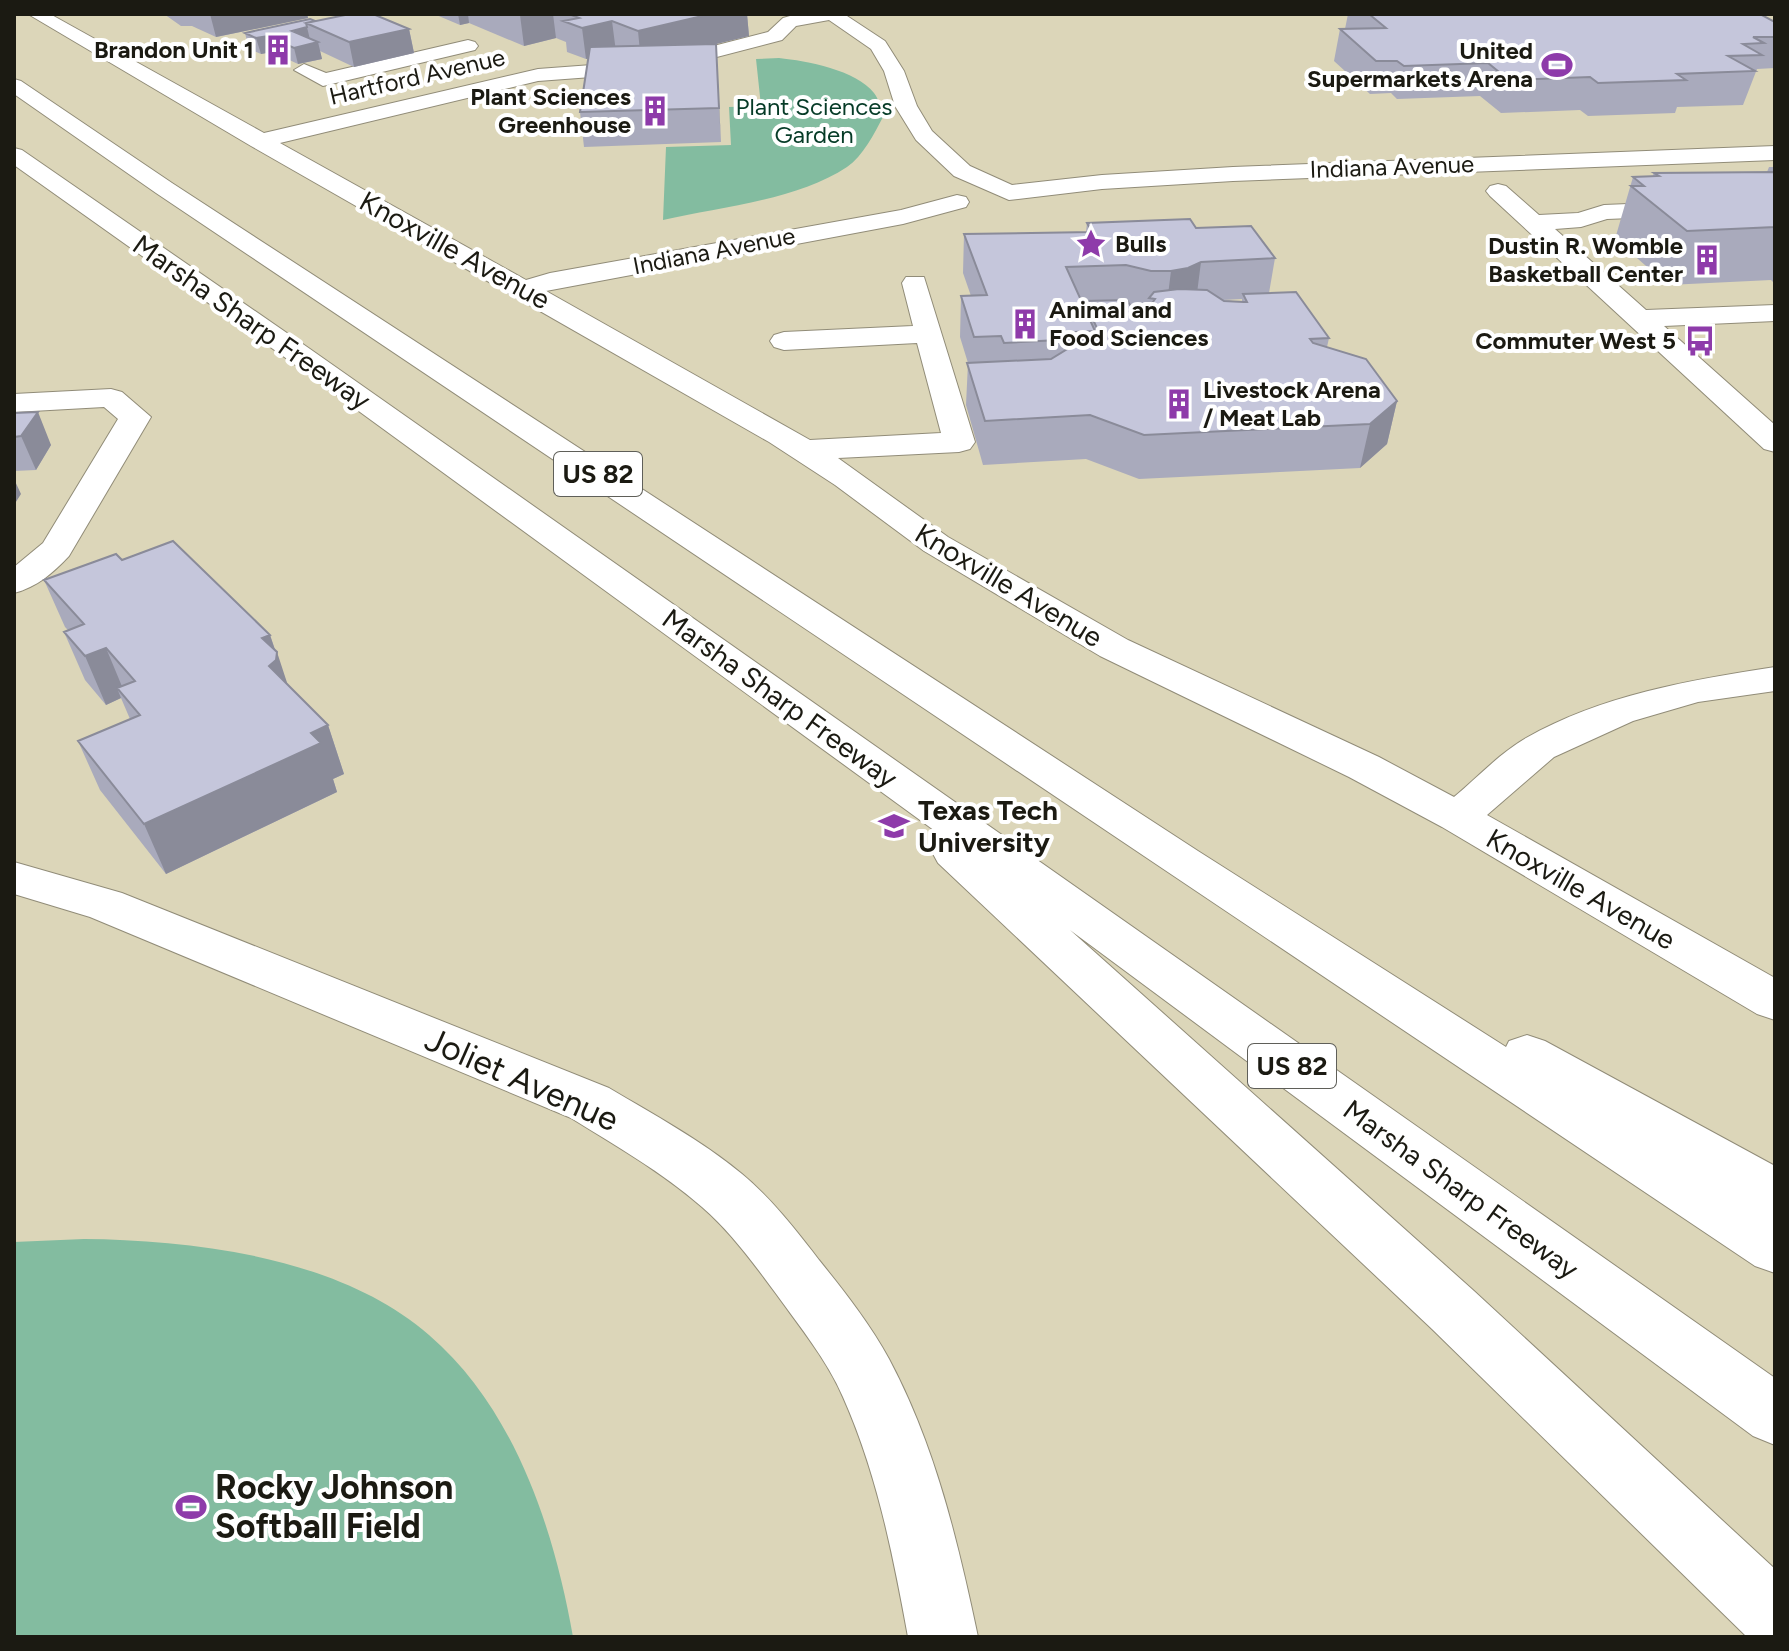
<svg xmlns="http://www.w3.org/2000/svg" width="1789" height="1651" font-family="Figtree,sans-serif">
<style>
.built{fill:#dcd6b9}
.green{fill:#83bca0}
.lines{fill:none;stroke-linecap:round;stroke-linejoin:round}
.minor-casing{stroke:#918c78;stroke-width:2}
.highway-casing{stroke:#918c78;stroke-width:2}
.minor{fill:#fff;fill-rule:evenodd}
.highway{fill:#fff;fill-rule:evenodd}
.wall{fill:#a9aabc;fill-rule:evenodd}
.shaded-wall{fill:#8a8b99}
.building{fill:#c5c6db;stroke:#8a8b99;stroke-width:2}
.labels{text-anchor:middle;stroke-width:8;stroke-linejoin:round;paint-order:stroke}
.far-poi-label{font-size:24px;font-weight:bold;fill:#1b1a12;stroke:#fff;text-anchor:end}
.far-street-label{font-size:24px;fill:#1b1a12;stroke:#fff}
.far-park-label{font-size:24px;fill:#063b27;stroke:#fff}
.shield{fill:#fff;stroke:#5f5f59;stroke-width:2}
.shield-label{font-size:26px;font-weight:bold;fill:#1b1a12}
.street-label{font-size:28px;fill:#1b1a12;stroke:#fff}
.poi-label{font-size:28px;font-weight:bold;fill:#1b1a12;stroke:#fff;text-anchor:start}
.near-street-label{font-size:34px;fill:#1b1a12;stroke:#fff}
.near-poi-label{font-size:34px;font-weight:bold;fill:#1b1a12;stroke:#fff;text-anchor:start}
</style>
<rect width="100%" height="100%" fill="#e4e0ca"/>
<!-- built -->
<path class="built" d="M 14,14 L 1775,14 L 1775,1637 L 14,1637 Z"/>
<!-- green -->
<path class="green" d="M 779,58 C 807,61 856,70 874,93 C 879,99 881,110 883,117 C 874,134 863,156 847,167 C 797,200 721,207 663,220 L 666,147 L 731,145 L 729,107 L 761,106 L 756,59 Z
M 84,1239 C 196,1240 341,1258 429,1335 C 515,1409 554,1529 573,1637 L 14,1637 L 14,1242 Z"/>
<g class="lines">
<!-- minor casing -->
<g class="minor-casing">
<path id="minor" d="M 28,14 L 50,14 L 264,133 L 538,69 L 659,60 L 768,32 L 783,18 L 790,16 L 844,14 L 885,41 L 904,71 L 917,106 L 932,131 L 970,166 L 1012,185 L 1102,175 L 1233,167 L 1775,146 L 1775,160 L 1233,181 L 1102,189 L 1009,200 L 954,176 L 916,140 L 895,106 L 884,71 L 871,49 L 829,20 L 796,26 L 782,40 L 659,72 L 538,81 L 280,143 L 526,280 L 550,273 L 901,210 L 957,195 L 966,197 L 969,202 L 966,207 L 903,224 L 546,291 L 810,440 L 941,433 L 917,343 L 784,350 L 774,347 L 770,341 L 774,335 L 784,332 L 913,326 L 902,283 L 906,277 L 924,277 L 975,442 L 970,449 L 959,452 L 838,458 L 948,537 L 1128,640 L 1379,757 L 1454,797 C 1477,778 1500,753 1526,738 C 1602,695 1690,680 1775,667 L 1775,691 L 1698,702 L 1633,721 L 1554,757 L 1487,815 L 1775,978 L 1775,1020 L 1757,1014 L 1442,827 L 1349,777 L 1100,656 L 924,551 L 835,485 L 769,442 L 251,146 Z
M 468,40 L 475,42 L 478,46 L 475,50 L 323,86 L 294,70 L 304,64 L 326,73 Z
M 1498,184 L 1506,186 L 1539,215 L 1578,213 L 1604,205 L 1775,198 L 1775,212 L 1607,219 L 1581,227 L 1555,229 L 1646,310 L 1775,305 L 1775,321 L 1664,326 L 1775,425 L 1775,452 L 1764,449 L 1490,196 L 1486,191 L 1490,186 Z
M 111,389 L 122,392 L 151,417 L 69,556 C 53,573 37,587 14,593 L 14,567 L 43,543 L 118,419 L 104,407 L 14,412 L 14,394 Z
M 14,862 L 122,893 L 609,1088 C 654,1115 701,1140 742,1174 C 770,1197 796,1230 819,1260 C 844,1291 870,1324 889,1359 C 935,1445 958,1542 978,1637 L 908,1637 C 893,1555 877,1473 843,1397 C 827,1360 800,1327 777,1295 C 755,1265 730,1231 702,1207 C 662,1172 616,1146 571,1118 L 90,917 L 14,894 Z"/>
</g>
<!-- highway casing -->
<g class="highway-casing">
<path id="highway" d="M 14,79 L 21,81 L 172,183 L 1198,851 L 1506,1047 L 1509,1041 L 1527,1035 L 1545,1041 L 1775,1166 L 1775,1217 L 1772,1216 L 1775,1217 L 1775,1273 L 1755,1266 L 156,193 L 14,94 Z
M 14,148 L 22,150 L 310,349 L 1775,1378 L 1775,1445 L 1753,1436 L 1070,930 L 1474,1291 L 1775,1569 L 1775,1637 L 1747,1637 L 1432,1329 L 938,863 L 932,852 L 938,841 L 946,839 L 290,361 L 14,165 Z"/>
</g>
<!-- minor -->
<use href="#minor" class="minor"/>
<!-- highway -->
<use href="#highway" class="highway"/>
</g>
<!-- wall -->
<path class="wall" d="M 164,14 L 307,14 L 308,18 L 216,37 L 192,26 L 181,26 Z
M 434,14 L 747,14 L 749,36 L 716,44 L 721,142 L 584,147 L 580,112 L 588,59 L 586,59 L 567,52 L 566,42 L 556,38 L 524,46 L 469,23 L 460,25 Z
M 1348,14 L 1760,14 L 1775,22 L 1775,68 L 1757,69 L 1743,105 L 1677,107 L 1675,113 L 1588,116 L 1580,110 L 1501,113 L 1480,96 L 1397,99 L 1391,93 L 1370,94 L 1334,61 L 1340,29 L 1345,29 Z
M 315,21 L 409,29 L 414,53 L 354,67 L 320,51 L 322,59 L 298,64 L 272,52 L 261,54 L 249,49 L 245,33 Z
M 1769,167 L 1775,167 L 1775,284 L 1771,280 L 1668,285 L 1615,239 L 1633,177 L 1652,177 L 1654,173 L 1767,172 Z
M 1087,223 L 1196,228 L 1275,258 L 1269,293 L 1329,338 L 1327,347 L 1397,401 L 1387,444 L 1360,468 L 1139,479 L 1086,459 L 983,465 L 966,405 L 968,363 L 960,337 L 961,296 L 971,296 L 963,273 L 964,234 L 1086,232 ZM 1242,299 L 1242,302 L 1223,300 Z
M 14,413 L 51,445 L 36,470 L 14,471 Z
M 122,560 L 270,635 L 287,684 L 328,725 L 344,774 L 333,779 L 337,792 L 166,874 L 100,790 L 78,741 L 130,719 L 121,698 L 106,705 L 85,680 L 64,632 L 68,630 L 65,627 L 44,580 Z"/>
<!-- shaded-wall -->
<path class="shaded-wall" d="M 210,14 L 307,14 L 308,18 L 216,37 Z
M 458,14 L 468,14 L 469,23 L 460,25 Z
M 523,14 L 553,14 L 556,38 L 524,46 L 520,15 Z
M 711,14 L 747,14 L 749,36 L 716,44 L 721,142 L 719,108 L 641,62 L 638,31 Z
M 612,21 L 616,52 L 586,59 L 582,28 Z
M 307,27 L 311,44 L 292,31 Z
M 409,29 L 414,53 L 354,67 L 349,42 Z
M 268,36 L 272,52 L 261,54 L 256,38 Z
M 318,42 L 322,59 L 298,64 L 294,48 Z
M 1201,262 L 1196,301 L 1166,311 L 1171,271 Z
M 1397,401 L 1387,444 L 1360,468 L 1370,424 Z
M 38,412 L 51,445 L 36,470 L 21,436 Z
M 14,479 L 21,494 L 14,505 Z
M 270,635 L 277,656 L 277,652 L 293,701 L 269,666 L 262,638 Z
M 106,648 L 126,696 L 117,688 L 121,698 L 106,705 L 85,656 Z
M 328,725 L 344,774 L 333,779 L 337,792 L 166,874 L 144,824 L 311,733 Z"/>
<!-- building -->
<path class="building" d="M 350,14 L 373,14 L 409,29 L 349,42 L 306,23 Z
M 569,14 L 711,14 L 638,31 L 612,21 L 582,28 L 563,21 L 579,18 Z
M 1369,14 L 1760,14 L 1775,22 L 1775,37 L 1753,37 L 1764,43 L 1743,44 L 1762,55 L 1728,56 L 1755,71 L 1677,74 L 1686,80 L 1598,83 L 1590,77 L 1509,80 L 1488,63 L 1404,66 L 1397,61 L 1376,61 L 1340,29 L 1386,28 Z
M 310,19 L 315,21 L 306,23 L 307,27 L 292,31 L 318,42 L 294,48 L 268,36 L 256,38 L 245,33 Z
M 716,44 L 719,108 L 580,112 L 590,47 Z
M 1775,172 L 1775,227 L 1687,231 L 1631,186 L 1644,186 L 1633,177 L 1659,176 L 1654,173 Z
M 1190,219 L 1196,228 L 1251,226 L 1275,258 L 1201,262 L 1188,268 L 1171,271 L 1151,271 L 1126,265 L 1066,267 L 1095,331 L 1055,333 L 1058,340 L 1004,343 L 1001,336 L 974,337 L 961,296 L 987,295 L 964,234 L 1092,232 L 1087,223 Z
M 1179,289 L 1207,290 L 1224,301 L 1244,302 L 1247,302 L 1243,294 L 1296,292 L 1329,338 L 1310,339 L 1313,343 L 1366,359 L 1397,401 L 1370,424 L 1144,435 L 1090,415 L 985,421 L 967,363 L 1051,359 L 1098,330 L 1084,301 L 1127,300 L 1130,305 L 1150,306 L 1155,299 L 1149,298 L 1154,292 Z
M 38,412 L 21,436 L 14,437 L 14,413 Z
M 173,541 L 270,635 L 262,638 L 277,652 L 276,660 L 269,666 L 328,725 L 311,733 L 321,743 L 144,824 L 78,741 L 140,715 L 117,688 L 135,681 L 106,648 L 85,656 L 64,632 L 84,624 L 44,580 L 116,554 L 122,560 Z"/>
<!-- icons -->
<defs>
<g id="building-bare" transform="scale(2.4)"><path d="M-4-6H4V6H1V3H-1V6H-4ZM-2.5-4.3h1.7v1.8h-1.7ZM.8-4.3h1.7v1.8H.8ZM-2.5-1h1.7V.8h-1.7ZM.8-1h1.7V.8H.8Z" fill="#8e3baa" stroke="#fff" stroke-width="2.5" paint-order="stroke"/></g>
<g id="stadium-bare" transform="scale(2.4)"><path d="M0-5a6.5 5 0 1 0 0 10a6.5 5 0 1 0 0-10ZM-3.5-1.8h7v3.6h-7Z" fill="#8e3baa" stroke="#fff" stroke-width="2.5" paint-order="stroke"/></g>
<g id="sight-bare" transform="scale(2.4)"><path d="M0-6L1.8-2.2L6-1.7L2.9 1.2L3.7 5.4L0 3.3L-3.7 5.4L-2.9 1.2L-6-1.7L-1.8-2.2Z" fill="#8e3baa" stroke="#fff" stroke-width="2.5" paint-order="stroke"/></g>
<g id="bus-bare" transform="scale(2.4)"><path d="M-5-6H5V4H4V6H2V4H-2V6H-4V4H-5ZM-3.5-4V0h7V-4ZM-3.5 1.2v1.5H-2V1.2ZM2 1.2v1.5H3.5V1.2Z" fill="#8e3baa" stroke="#fff" stroke-width="2.5" paint-order="stroke"/></g>
<g id="university-bare" transform="scale(2.4)"><path d="M0-5L7-2L0 1L-7-2ZM-4 1L0 2.5L4 1V4Q0 6-4 4Z" fill="#8e3baa" stroke="#fff" stroke-width="2.5" paint-order="stroke"/></g>
</defs>
<g fill-rule="evenodd">
<use href="#building-bare" x="278" y="50"/>
<use href="#stadium-bare" x="1557" y="65"/>
<use href="#building-bare" x="655" y="111"/>
<use href="#sight-bare" x="1091" y="244"/>
<use href="#building-bare" x="1707" y="260"/>
<use href="#building-bare" x="1025" y="324"/>
<use href="#bus-bare" x="1700" y="341"/>
<use href="#building-bare" x="1179" y="404"/>
<use href="#university-bare" x="894" y="826"/>
<use href="#stadium-bare" x="191" y="1507"/>
</g>
<g class="labels">
<!-- far-poi labels -->
<g class="far-poi-label">
<text x="254" y="58">Brandon Unit 1</text>
<text x="1533" y="59">United<tspan x="1533" dy="28">Supermarkets Arena</tspan></text>
<text x="631" y="105">Plant Sciences<tspan x="631" dy="28">Greenhouse</tspan></text>
<text x="1115" y="252" text-anchor="start">Bulls</text>
<text x="1683" y="254">Dustin R. Womble<tspan x="1683" dy="28">Basketball Center</tspan></text>
<text x="1049" y="318" text-anchor="start">Animal and<tspan x="1049" dy="28">Food Sciences</tspan></text>
<text x="1676" y="349">Commuter West 5</text>
<text x="1203" y="398" text-anchor="start">Livestock Arena<tspan x="1203" dy="28">/ Meat Lab</tspan></text>
</g>
<!-- far-street labels -->
<g class="far-street-label">
<text transform="translate(417 77) rotate(-13)" y="8">Hartford Avenue</text>
<text transform="translate(1392 167) rotate(-2)" y="8">Indiana Avenue</text>
<text transform="translate(714 251) rotate(-11)" y="8">Indiana Avenue</text>
</g>
<!-- far-park labels -->
<g class="far-park-label">
<text x="814" y="115">Plant Sciences<tspan x="814" dy="28">Garden</tspan></text>
</g>
<!-- shield labels -->
<g class="shield">
<rect x="554" y="452" width="88" height="44" rx="6"/>
<rect x="1248" y="1044" width="88" height="44" rx="6"/>
</g>
<g class="shield-label">
<text x="598" y="483">US 82</text>
<text x="1292" y="1075">US 82</text>
</g>
<!-- street labels -->
<g class="street-label">
<text transform="translate(455 250) rotate(29)" y="10">Knoxville Avenue</text>
<text transform="translate(252 322) rotate(35)" y="10">Marsha Sharp Freeway</text>
<text transform="translate(1009 585) rotate(31)" y="10">Knoxville Avenue</text>
<text transform="translate(780 698) rotate(36)" y="10">Marsha Sharp Freeway</text>
<text transform="translate(1581 889) rotate(30)" y="10">Knoxville Avenue</text>
<text transform="translate(1461 1189) rotate(36)" y="10">Marsha Sharp Freeway</text>
</g>
<!-- poi labels -->
<g class="poi-label">
<text x="918" y="820">Texas Tech<tspan x="918" dy="32">University</tspan></text>
</g>
<!-- near-street labels -->
<g class="near-street-label">
<text transform="translate(522 1079) rotate(24)" y="12">Joliet Avenue</text>
</g>
<!-- near-poi labels -->
<g class="near-poi-label">
<text x="215" y="1499">Rocky Johnson<tspan x="215" dy="39">Softball Field</tspan></text>
</g>
</g>
<!-- border -->
<rect width="1789" height="1651" fill="none" stroke="#1b1a12" stroke-width="32"/>
</svg>
